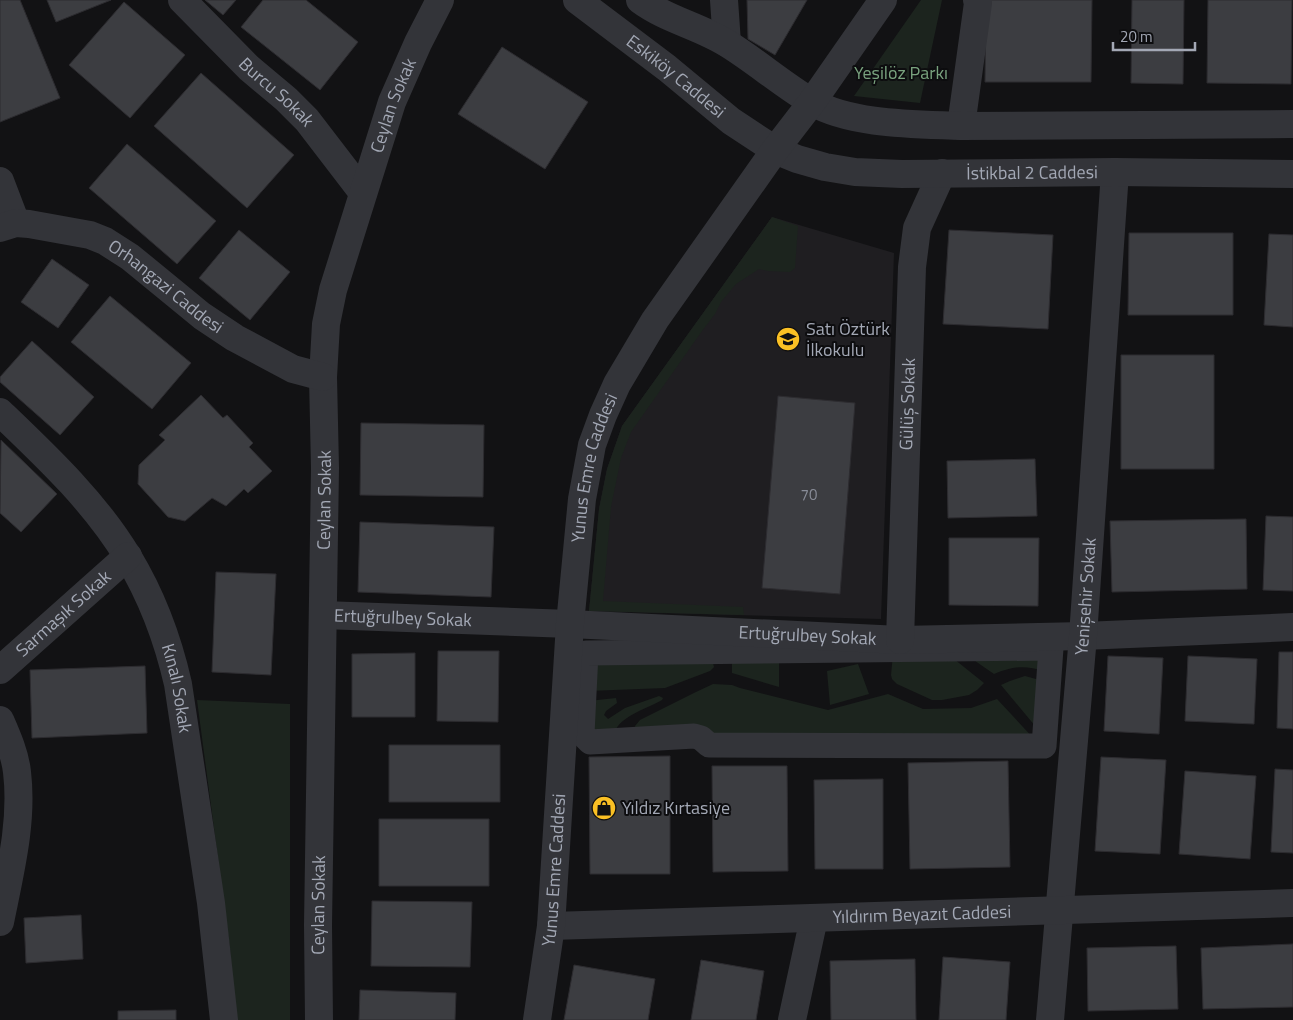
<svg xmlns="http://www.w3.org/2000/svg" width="1293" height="1020" font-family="'Titillium Web',sans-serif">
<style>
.built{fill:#1f1e21}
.green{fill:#1c241e}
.building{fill:#3c3d41;stroke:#2d2c30}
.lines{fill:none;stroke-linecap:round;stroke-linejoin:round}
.pedestrian{stroke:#333439;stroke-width:25}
.minor{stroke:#333439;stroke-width:28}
.tertiary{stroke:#333439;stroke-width:28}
.labels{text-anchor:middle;stroke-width:4;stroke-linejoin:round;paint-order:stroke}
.number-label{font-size:15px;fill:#898d98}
.park-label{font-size:18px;fill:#79a27e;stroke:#0d0d0f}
.street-label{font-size:18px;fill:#a3a8b5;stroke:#0d0d0f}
.poi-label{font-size:18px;fill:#a3a8b5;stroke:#0d0d0f;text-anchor:start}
</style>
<rect width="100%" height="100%" fill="#121214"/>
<!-- built -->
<path class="built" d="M 772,217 L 894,253 L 881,619 L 589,611 L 599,509 L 607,469 L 622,426 Z"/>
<!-- green -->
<path class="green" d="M 921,0 L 942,0 L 920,103 L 854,96 Z
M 772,217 L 798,226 L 795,268 L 790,272 L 768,271 L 759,269 L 736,284 L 721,302 L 715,314 L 702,331 L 631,432 L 621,458 L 611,507 L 603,601 L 743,607 L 744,615 L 589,611 L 599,509 L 607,469 L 622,426 Z
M 1046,651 L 1045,671 C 1024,665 1014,666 994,674 L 965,654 Z
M 893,654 L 949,655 L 984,683 L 977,690 L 969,695 L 942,700 L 932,700 L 897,684 L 892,679 L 891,675 Z
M 588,657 L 712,659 L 714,667 L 710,671 L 665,688 L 588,691 Z
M 732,657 L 779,657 L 779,687 L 732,673 Z
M 858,664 L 869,694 L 830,705 L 827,671 Z
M 1025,676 L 1036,679 L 1042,683 L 1041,733 L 1001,685 L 1010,681 Z
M 713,684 L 732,685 L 740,688 L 828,710 L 888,694 L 923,709 L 971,708 L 997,699 L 1036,741 L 636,732 L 635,726 L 640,720 L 696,692 Z
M 659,696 L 663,698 L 662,700 C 648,708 624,715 616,729 L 592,736 L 588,701 L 616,698 L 617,703 L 606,711 L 604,715 L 608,719 L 625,708 Z
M 197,700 L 290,704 L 290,1020 L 236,1020 L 230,949 Z"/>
<!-- building -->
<path class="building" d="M 0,0 L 20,0 L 60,98 L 0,122 Z
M 47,0 L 111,0 L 56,22 Z
M 205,0 L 236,0 L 223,15 Z
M 263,0 L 306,0 L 358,42 L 320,90 L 241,27 Z
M 747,0 L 807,0 L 775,55 L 748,39 Z
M 986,0 L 1092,0 L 1091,82 L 985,82 Z
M 1132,0 L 1184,0 L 1183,84 L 1131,83 Z
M 1208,0 L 1292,0 L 1291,84 L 1207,83 Z
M 124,2 L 185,55 L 130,118 L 69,65 Z
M 502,47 L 588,102 L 545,169 L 458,114 Z
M 201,73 L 294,155 L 247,208 L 154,126 Z
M 127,144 L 216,221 L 177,264 L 89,188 Z
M 239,230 L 290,272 L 250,320 L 199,278 Z
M 949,230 L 1053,235 L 1048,329 L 943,324 Z
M 1129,233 L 1233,233 L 1233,315 L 1128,315 Z
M 1269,234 L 1293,235 L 1293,327 L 1264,325 Z
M 52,259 L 89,285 L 58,328 L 21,302 Z
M 110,296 L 191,363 L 152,409 L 71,342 Z
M 32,341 L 94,397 L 60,435 L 0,382 L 0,377 Z
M 1121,355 L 1214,355 L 1214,469 L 1121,469 Z
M 201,395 L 223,418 L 227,415 L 253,443 L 249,447 L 272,471 L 248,493 L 244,489 L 226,506 L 212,498 L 185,521 L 168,517 L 138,484 L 139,465 L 165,440 L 159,435 Z
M 778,396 L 855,403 L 840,594 L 762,588 Z
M 361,423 L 484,425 L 483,497 L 360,495 Z
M 1,440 L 57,494 L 21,532 L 0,513 Z
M 1035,459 L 1037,516 L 948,518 L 947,461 Z
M 1266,516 L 1293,517 L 1293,591 L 1263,590 Z
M 1246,519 L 1247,589 L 1112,592 L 1110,521 Z
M 360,522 L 494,527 L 491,597 L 358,592 Z
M 949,538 L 1039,538 L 1038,606 L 949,605 Z
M 216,572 L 276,574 L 271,675 L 212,672 Z
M 438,651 L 499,651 L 498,722 L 437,721 Z
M 1279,652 L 1293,652 L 1293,729 L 1277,728 Z
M 415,653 L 415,717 L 352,717 L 352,654 Z
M 1108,656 L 1163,658 L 1159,734 L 1104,731 Z
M 1188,656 L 1257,659 L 1254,724 L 1185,721 Z
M 145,666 L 147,733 L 32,738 L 30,670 Z
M 389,745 L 500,745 L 500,802 L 389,802 Z
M 670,756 L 670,874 L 590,874 L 589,757 Z
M 1101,757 L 1166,760 L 1160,854 L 1095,851 Z
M 1008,761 L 1010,867 L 910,869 L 908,763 Z
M 712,766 L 787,766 L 788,871 L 713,872 Z
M 1275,769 L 1293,770 L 1293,853 L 1271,852 Z
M 1185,771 L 1256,776 L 1250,859 L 1179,854 Z
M 883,779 L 883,869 L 815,869 L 814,780 Z
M 379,819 L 489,819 L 489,886 L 379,886 Z
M 372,901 L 472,902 L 470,967 L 371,966 Z
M 81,915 L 83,959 L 26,963 L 24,918 Z
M 1293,944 L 1293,1007 L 1203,1009 L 1201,948 Z
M 1176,946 L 1178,1009 L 1088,1011 L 1087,948 Z
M 943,957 L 1010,962 L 1006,1020 L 939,1020 Z
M 915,959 L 916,1020 L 831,1020 L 830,961 Z
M 701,960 L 764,971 L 756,1020 L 691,1020 Z
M 574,965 L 655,979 L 648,1020 L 564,1020 Z
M 360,990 L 456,993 L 455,1020 L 359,1020 Z
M 176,1010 L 176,1020 L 118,1020 L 118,1011 Z"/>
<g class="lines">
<!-- pedestrian -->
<path class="pedestrian" d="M 1051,648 L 1044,746 L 709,745 L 701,738 L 694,736 L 590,742 L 582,734 L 586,653 Z"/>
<!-- minor -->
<g class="minor">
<path id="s1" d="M 182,0 L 249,68 L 286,99 L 307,120 L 363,193"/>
<path d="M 724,0 L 727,43"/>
<path d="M 961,126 L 978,3 L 977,0"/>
<path d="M 0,181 L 16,223"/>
<path id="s2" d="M 0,412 C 46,456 95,502 128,557 C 151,595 168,640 178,684 L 211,903 L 224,1020"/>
<path id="s3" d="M 323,615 L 570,624 L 900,640 L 1083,636 L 1293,627"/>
<path id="s4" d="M 900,640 L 912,267 L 917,228 L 942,173"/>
<path id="s5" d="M 0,670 L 128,556"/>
<path d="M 0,720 C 7,736 15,754 17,772 C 23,822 10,872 0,922"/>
<path id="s6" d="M 319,1020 L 318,925 L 325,468 L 323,377 L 326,324 L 333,290 L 392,102 L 418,43 L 440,0"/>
<path d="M 792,1020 L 814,918"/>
<path id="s7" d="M 1050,1020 L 1083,636 L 1115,172"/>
</g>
<!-- tertiary -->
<g class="tertiary">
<path id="s8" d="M 577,0 L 667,68 L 731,121 L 775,150 L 797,159 L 825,167 L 855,172 L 902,174 L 1115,172 L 1293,174"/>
<path d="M 640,0 C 667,20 700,26 728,44 C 757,62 783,85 812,102 C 851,125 917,124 961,126 L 1293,124"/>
<path id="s9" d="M 0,228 L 16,223 L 29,224 L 90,235 L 105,241 L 130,257 L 202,316 L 235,338 L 293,369 L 323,377"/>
<path id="s10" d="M 551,926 L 1293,903"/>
<path id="s11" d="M 537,1020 L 551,926 L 570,624 L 582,499 L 592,445 L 603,415 L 617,384 L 655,320 L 775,150 L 812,102 L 883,0"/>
</g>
</g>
<!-- icons -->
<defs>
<g id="school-disc" transform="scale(1.25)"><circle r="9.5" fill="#fac024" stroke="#0d0d0f"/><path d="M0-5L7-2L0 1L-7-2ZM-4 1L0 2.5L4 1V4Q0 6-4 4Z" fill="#111"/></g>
<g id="shop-disc" transform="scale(1.25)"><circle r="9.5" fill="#fac024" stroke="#0d0d0f"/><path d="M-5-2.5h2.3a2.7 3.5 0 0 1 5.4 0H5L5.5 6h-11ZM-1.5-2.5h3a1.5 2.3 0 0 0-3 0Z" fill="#111"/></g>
</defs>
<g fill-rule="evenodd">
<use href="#school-disc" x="788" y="339"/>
<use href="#shop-disc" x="604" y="808"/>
</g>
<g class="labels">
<!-- number labels -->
<g class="number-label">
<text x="809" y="500">70</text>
</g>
<!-- park labels -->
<g class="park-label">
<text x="901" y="79">Yeşilöz Parkı</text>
</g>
<!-- street labels -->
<g class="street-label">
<text dy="6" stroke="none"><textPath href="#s8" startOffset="125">Eskiköy Caddesi</textPath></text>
<text dy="6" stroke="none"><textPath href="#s1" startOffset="132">Burcu Sokak</textPath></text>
<text dy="6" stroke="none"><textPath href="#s6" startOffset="925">Ceylan Sokak</textPath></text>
<text dy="6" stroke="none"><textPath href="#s8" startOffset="509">İstikbal 2 Caddesi</textPath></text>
<text dy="6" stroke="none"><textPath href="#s9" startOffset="184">Orhangazi Caddesi</textPath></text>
<text dy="6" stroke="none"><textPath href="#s4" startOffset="236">Gülüş Sokak</textPath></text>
<text dy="6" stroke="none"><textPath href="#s11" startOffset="556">Yunus Emre Caddesi</textPath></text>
<text dy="6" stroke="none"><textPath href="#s6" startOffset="520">Ceylan Sokak</textPath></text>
<text dy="6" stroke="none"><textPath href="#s7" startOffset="425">Yenişehir Sokak</textPath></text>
<text dy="6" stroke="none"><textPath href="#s5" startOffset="85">Sarmaşık Sokak</textPath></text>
<text dy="6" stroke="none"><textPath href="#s3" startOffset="80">Ertuğrulbey Sokak</textPath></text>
<text dy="6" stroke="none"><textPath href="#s3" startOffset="485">Ertuğrulbey Sokak</textPath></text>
<text dy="6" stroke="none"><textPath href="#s2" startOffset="335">Kınalı Sokak</textPath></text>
<text dy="6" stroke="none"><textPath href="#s11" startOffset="151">Yunus Emre Caddesi</textPath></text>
<text dy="6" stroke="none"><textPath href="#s6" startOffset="115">Ceylan Sokak</textPath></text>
<text dy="6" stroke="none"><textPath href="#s10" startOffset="371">Yıldırım Beyazıt Caddesi</textPath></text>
</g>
<!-- poi labels -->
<g class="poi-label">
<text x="806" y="335">Satı Öztürk<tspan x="806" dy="21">İlkokulu</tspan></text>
<text x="622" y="814">Yıldız Kırtasiye</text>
</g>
</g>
<!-- scale -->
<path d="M1113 42v8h82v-8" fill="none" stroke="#a3a8b5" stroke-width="2.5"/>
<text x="1120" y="42" font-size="15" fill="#a3a8b5" stroke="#0d0d0f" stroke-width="4" paint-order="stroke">20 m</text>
</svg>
